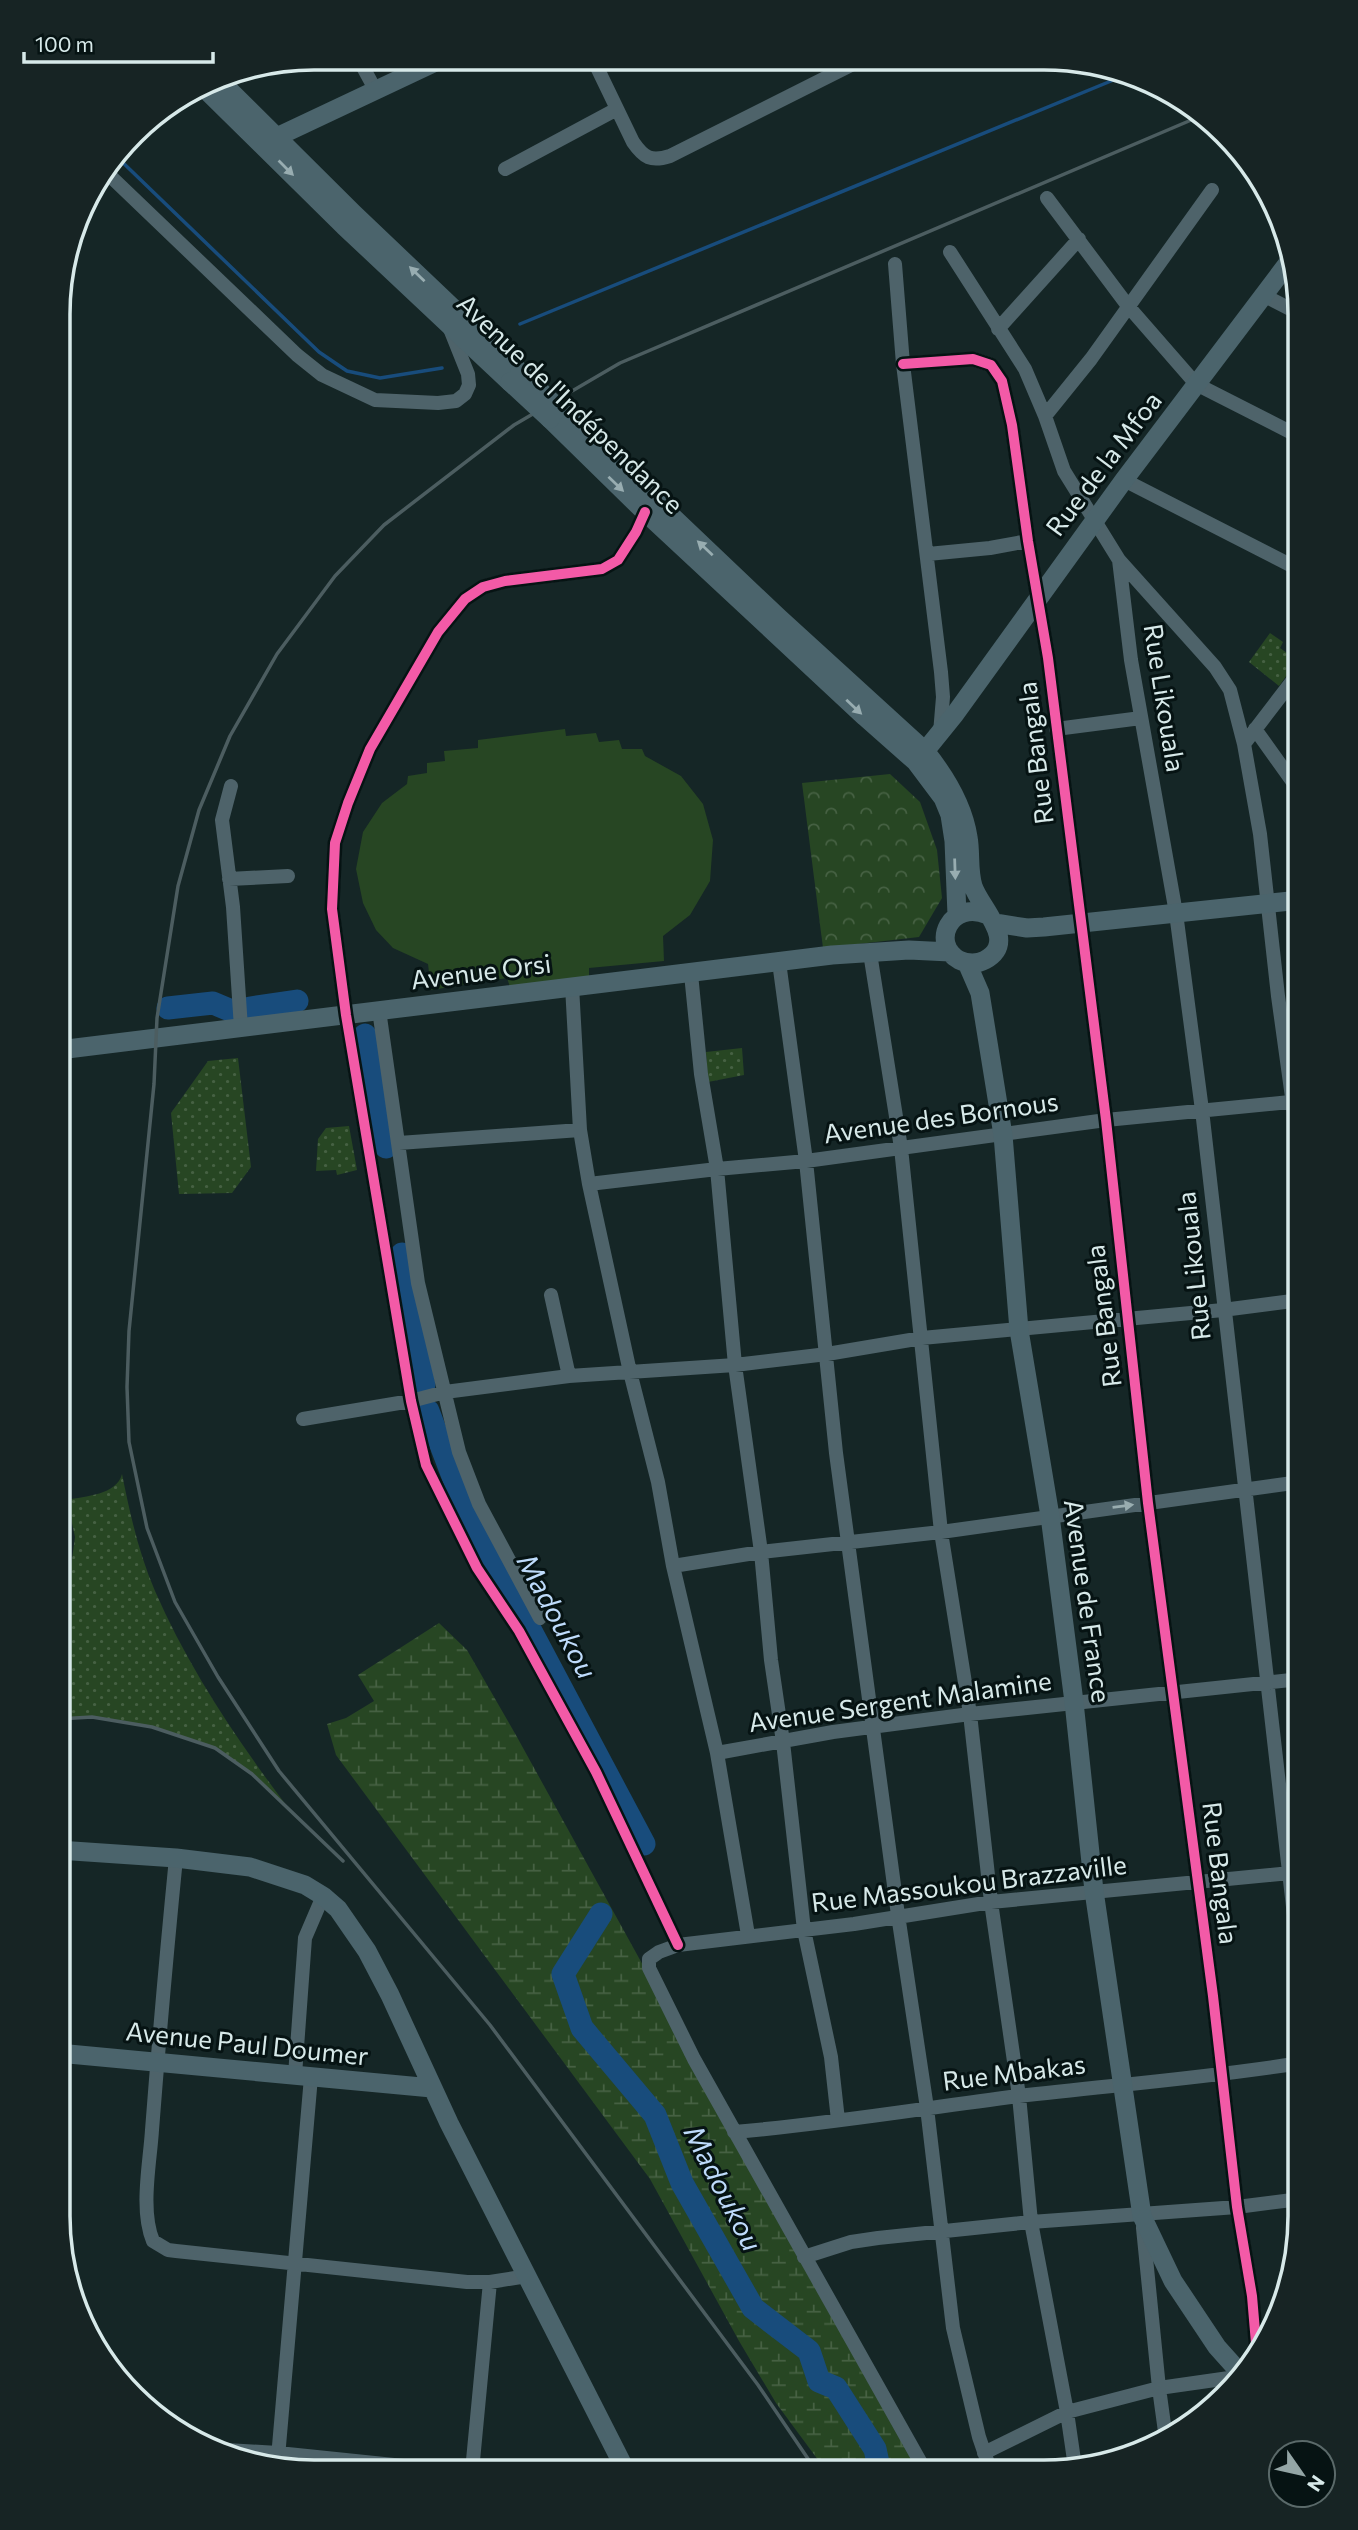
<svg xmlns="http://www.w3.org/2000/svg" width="1358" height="2530" font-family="Commissioner,sans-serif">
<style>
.grass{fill:url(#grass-dots)}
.wetland{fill:url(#wetland-marsh)}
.park{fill:url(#park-crowns)}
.pitch{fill:#274623}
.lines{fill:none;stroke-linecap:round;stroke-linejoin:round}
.stream{stroke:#184c7c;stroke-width:3.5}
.river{stroke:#184c7c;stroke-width:23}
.street{stroke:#4e636a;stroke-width:14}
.secondary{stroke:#4b646c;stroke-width:19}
.rail{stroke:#4c5d60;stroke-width:3.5}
.secondary-bridge{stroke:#4b646c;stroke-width:19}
.cycleway-casing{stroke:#061313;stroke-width:15}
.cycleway{stroke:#f35aa7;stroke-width:10}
.oneway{fill:#98adb1}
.oneway2{fill:#99adb0}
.labels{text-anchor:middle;stroke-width:6;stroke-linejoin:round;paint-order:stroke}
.street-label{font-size:26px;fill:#d7e9e9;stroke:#061313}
.water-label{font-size:28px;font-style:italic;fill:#bedbfb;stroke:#061313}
.rim{fill:none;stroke:#d7e9e9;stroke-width:3.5}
</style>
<defs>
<pattern id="grass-dots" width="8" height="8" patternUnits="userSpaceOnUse" patternTransform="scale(1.75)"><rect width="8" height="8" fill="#274623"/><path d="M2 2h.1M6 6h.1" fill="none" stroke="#466143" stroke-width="1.8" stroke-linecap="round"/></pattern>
<pattern id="wetland-marsh" width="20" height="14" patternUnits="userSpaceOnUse" patternTransform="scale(1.75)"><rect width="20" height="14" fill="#274623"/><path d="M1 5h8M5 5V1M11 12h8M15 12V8" fill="none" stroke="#466143"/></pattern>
<pattern id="park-crowns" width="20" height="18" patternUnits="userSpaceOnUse" patternTransform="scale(1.75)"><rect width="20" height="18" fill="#274623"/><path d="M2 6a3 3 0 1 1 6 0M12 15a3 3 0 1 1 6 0" fill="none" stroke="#466143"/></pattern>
</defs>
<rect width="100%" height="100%" fill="#152626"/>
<!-- grass -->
<path class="grass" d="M 1270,633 L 1283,642 L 1280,648 L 1287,653 L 1290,650 L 1300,657 L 1279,686 L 1249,662 Z
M 742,1048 L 744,1075 L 708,1082 L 706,1052 Z
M 238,1058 L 251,1167 L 232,1193 L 179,1194 L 171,1113 L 208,1061 Z
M 349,1126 L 357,1170 L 337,1175 L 336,1170 L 316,1171 L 318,1139 L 326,1128 Z
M 122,1474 C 130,1514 139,1554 155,1591 C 188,1667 237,1740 286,1805 L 252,1774 L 215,1748 L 152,1727 L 92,1717 L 58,1719 L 58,1645 L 61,1640 L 75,1537 L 67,1500 C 85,1496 117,1495 122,1474 Z"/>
<!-- wetland -->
<path class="wetland" d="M 439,1623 L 467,1650 L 517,1737 L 804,2257 L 926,2472 L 827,2472 L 776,2403 L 739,2341 L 650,2179 L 336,1755 L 327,1724 L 346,1718 L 374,1701 L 358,1675 Z"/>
<!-- park -->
<path class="park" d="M 890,774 L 920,802 L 937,850 L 942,898 L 919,937 L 823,948 L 802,783 Z"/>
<!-- pitch -->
<path class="pitch" d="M 565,729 L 566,736 L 596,733 L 599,742 L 619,740 L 622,749 L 642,749 L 645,756 L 681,776 L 703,804 L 713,840 L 710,881 L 690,915 L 663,936 L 664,961 L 589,968 L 589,978 L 510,987 L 507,978 L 431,990 L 428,964 L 393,948 L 376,930 L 363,903 L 356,869 L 363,832 L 382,803 L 407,784 L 408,776 L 427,773 L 427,763 L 445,761 L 444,751 L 478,748 L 478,740 Z"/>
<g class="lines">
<!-- stream -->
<path class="stream" d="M 117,157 L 319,352 L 347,371 L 380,378 L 442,368
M 520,324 L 1128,74"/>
<!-- river -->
<path class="river" d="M 168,1008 L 213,1003 L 232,1011
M 250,1008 L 297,1001
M 365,1035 L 386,1147
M 402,1254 L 424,1385
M 428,1411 L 463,1503 L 644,1844
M 601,1914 L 563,1974 L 582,2028 L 655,2115 L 682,2183 L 753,2308 L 809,2351 L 819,2381 L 836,2388 L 875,2449 L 880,2472"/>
<!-- street -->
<path class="street" d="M 358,58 L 376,91
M 593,59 L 633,142 C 644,158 651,162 670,156 L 859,61
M 505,169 L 617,109
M 106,172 L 297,355 L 322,375 L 375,400 L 438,403 L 456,401 L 465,394 L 469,385 L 468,374 L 450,329
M 1047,198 L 1128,306 L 1196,384 L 1300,437
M 950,252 L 1025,369 L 1045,416 L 1064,471 L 1119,560 L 1215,667 L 1230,690 L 1244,744 L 1260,834 L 1278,996 L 1300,1155
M 895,264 L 903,364 L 941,672 L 943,697 L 940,733
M 1263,295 L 1300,314
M 998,329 L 1079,239
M 903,364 L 973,359 L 991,365 L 1002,381 L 1012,425 L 1028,541 L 1048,658 L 1106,1120 L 1148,1503 L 1213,1996 L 1237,2207 L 1252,2296 L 1257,2355
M 1045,416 L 1091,359 L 1212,190
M 1124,480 L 1300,570
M 645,512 L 636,532 L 618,560 L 602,569 L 505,581 L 483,587 L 465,599 L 438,632 L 370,749 L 348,803 L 335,843 L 332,909 L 346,1015 L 411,1401 L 426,1465 L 477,1568 L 519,1631 L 596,1772 L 678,1945
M 928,554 L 990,548 L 1028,541
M 1119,560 L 1131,660 L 1176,913 L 1202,1110 L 1300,1968
M 1056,729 L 1141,718
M 1255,729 L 1300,792
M 1244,744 L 1300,671
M 231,786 L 222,820 L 233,907 L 241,1028
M 229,879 L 288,876
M 870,953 L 901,1148 L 941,1532 L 970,1714 L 991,1902 L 1019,2096 L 1031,2222 L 1067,2412 L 1075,2467
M 779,962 L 806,1161 L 836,1453 L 898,1915 L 927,2108 L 953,2328 L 979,2437 L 991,2472
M 691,974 L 701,1074 L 717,1169 L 735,1365 L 761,1552 L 771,1660 L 783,1742 L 804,1930 L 831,2057 L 838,2120
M 572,986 L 580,1130 L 589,1184 L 630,1372 L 658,1482 L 673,1566 L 717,1753 L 748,1935
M 379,1010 L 418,1283 L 459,1452 L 479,1504 L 540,1618
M 399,1143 L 580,1130
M 589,1184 L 717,1169 L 806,1161 L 1106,1120 L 1300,1101
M 551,1295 L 569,1376
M 303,1419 L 411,1401 L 445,1392 L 569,1376 L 735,1365 L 827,1354 L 922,1338 L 1223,1310 L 1300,1300
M 673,1566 L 761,1552 L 941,1532 L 1300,1482
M 717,1753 L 833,1732 L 970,1714 L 1300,1679
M 176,1858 C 167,1949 159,2039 152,2130 C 150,2163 140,2210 153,2241 L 168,2250 L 176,2251 L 467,2282 L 490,2282 L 527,2276
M 295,2075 L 305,1938 L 323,1896
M 734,2132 C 830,2124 924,2108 1019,2096 C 1113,2085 1207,2078 1300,2063
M 1143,2228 L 1159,2388 L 1166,2439
M 804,2257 L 851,2242 L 878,2238 L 1031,2222 L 1237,2207 L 1300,2199
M 210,2449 L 278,2453 L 442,2470
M 984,2453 L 1067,2412 L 1159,2388 L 1243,2376
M 277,2469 L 311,2077
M 472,2471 L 490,2282
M 926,2472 L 694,2059 L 649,1968 L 649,1959 L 659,1952 L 678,1945 L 854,1924 L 991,1902 L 1300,1872"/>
<!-- secondary -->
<path class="secondary" d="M 216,77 L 353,213 L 520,372
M 202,86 L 344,226 L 510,382
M 266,142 L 442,59
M 559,409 L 779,618 L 925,751 C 946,777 963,805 968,837 C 971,853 968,870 973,886 C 980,908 1019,941 985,960 C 978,964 967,964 959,960 C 930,944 950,899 988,915
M 550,419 L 645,512 L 865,717 L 916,762 L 943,798 L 950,815 L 954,841 L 957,915
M 917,761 L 955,714 L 1124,480 L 1291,259
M 995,923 L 1027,928 L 1044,927 L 1300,900
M 967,963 L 980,993 L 1003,1135 L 1019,1330 L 1050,1516 L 1074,1702 L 1094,1891 L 1142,2216 L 1173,2281 L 1217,2347 L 1243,2376
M 59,1050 L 832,955 L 909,950 L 950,952
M 58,1850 L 176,1858 L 250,1867 L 305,1885 L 323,1896 L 338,1909 L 367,1951 L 390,1995 L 449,2123 L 626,2471
M 58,2053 L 432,2088"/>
<!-- rail -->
<path class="rail" d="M 58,1719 L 92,1717 L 152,1727 L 215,1748 L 252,1774 L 343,1861
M 817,2472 L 758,2385 L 490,2025 L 279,1771 L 218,1677 L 175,1602 L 147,1528 L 129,1442 L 127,1387 L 129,1331 L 154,1084 L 157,1018 L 178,886 L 199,810 L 230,736 L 277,654 L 335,576 L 384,525 L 514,425 L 620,363 L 1203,115"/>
<!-- secondary-bridge -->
<path class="secondary-bridge" d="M 520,372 L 559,409
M 510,382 L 550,419"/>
<!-- cycleway casing -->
<g class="cycleway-casing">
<path id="cycleway" d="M 903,364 L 973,359 L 991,365 L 1002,381 L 1012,425 L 1028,541 L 1048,658 L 1106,1120 L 1148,1503 L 1213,1996 L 1237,2207 L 1252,2296 L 1257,2355
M 645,512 L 636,532 L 618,560 L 602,569 L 505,581 L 483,587 L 465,599 L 438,632 L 370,749 L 348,803 L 335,843 L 332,909 L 346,1015 L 411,1401 L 426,1465 L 477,1568 L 519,1631 L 596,1772 L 678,1945"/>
</g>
<!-- cycleway -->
<use href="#cycleway" class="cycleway"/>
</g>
<!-- one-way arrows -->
<defs><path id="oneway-solid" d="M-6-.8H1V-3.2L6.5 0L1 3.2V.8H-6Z" transform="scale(1.75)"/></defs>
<g class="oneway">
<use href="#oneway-solid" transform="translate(286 168) rotate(45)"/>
<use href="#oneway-solid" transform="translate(417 274) rotate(-136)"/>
<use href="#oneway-solid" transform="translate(616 484) rotate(44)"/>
<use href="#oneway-solid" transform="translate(705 548) rotate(-137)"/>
<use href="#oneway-solid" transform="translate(854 707) rotate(43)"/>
<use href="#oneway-solid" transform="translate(955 869) rotate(88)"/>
</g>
<use class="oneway2" href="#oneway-solid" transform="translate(1123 1506) rotate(-7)"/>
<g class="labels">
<!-- street labels -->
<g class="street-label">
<text transform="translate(570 404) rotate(44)" y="9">Avenue de l'Indépendance</text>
<text transform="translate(1104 464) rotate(-53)" y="9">Rue de la Mfoa</text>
<text transform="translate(1164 698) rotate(81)" y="9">Rue Likouala</text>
<text transform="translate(1036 753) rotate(-97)" y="9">Rue Bangala</text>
<text transform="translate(481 972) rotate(-7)" y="9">Avenue Orsi</text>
<text transform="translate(941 1118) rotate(-8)" y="9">Avenue des Bornous</text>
<text transform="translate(1194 1266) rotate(-96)" y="9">Rue Likouala</text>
<text transform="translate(1104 1316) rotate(-97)" y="9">Rue Bangala</text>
<text transform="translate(1087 1601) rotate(82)" y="9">Avenue de France</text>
<text transform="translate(900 1702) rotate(-8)" y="9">Avenue Sergent Malamine</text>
<text transform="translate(1220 1873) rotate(83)" y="9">Rue Bangala</text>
<text transform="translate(969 1884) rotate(-7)" y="9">Rue Massoukou Brazzaville</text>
<text transform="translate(247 2044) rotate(6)" y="9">Avenue Paul Doumer</text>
<text transform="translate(1014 2073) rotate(-7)" y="9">Rue Mbakas</text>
</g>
<!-- water labels -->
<g class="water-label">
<text transform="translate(557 1616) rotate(62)" y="10">Madoukou</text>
<text transform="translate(723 2188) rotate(63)" y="10">Madoukou</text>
</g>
</g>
<!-- crop -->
<path d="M0 0H1358V2530H0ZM314 70H1044A244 244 0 0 1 1288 314V2216A244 244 0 0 1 1044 2460H314A244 244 0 0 1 70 2216V314A244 244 0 0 1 314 70Z" fill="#172424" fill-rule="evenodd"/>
<path class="rim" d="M314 70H1044A244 244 0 0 1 1288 314V2216A244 244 0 0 1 1044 2460H314A244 244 0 0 1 70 2216V314A244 244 0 0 1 314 70Z"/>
<!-- north arrow -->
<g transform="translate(1302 2474) rotate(124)"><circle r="33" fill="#061313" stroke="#5a6969" stroke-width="2"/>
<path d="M0-5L12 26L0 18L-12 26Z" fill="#93a5a5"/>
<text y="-10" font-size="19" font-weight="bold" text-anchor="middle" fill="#d7e9e9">N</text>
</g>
<!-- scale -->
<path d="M24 52v10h189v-10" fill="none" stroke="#d7e9e9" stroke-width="3.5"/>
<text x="35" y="52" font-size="21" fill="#d7e9e9" stroke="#061313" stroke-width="5" paint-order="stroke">100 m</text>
</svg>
